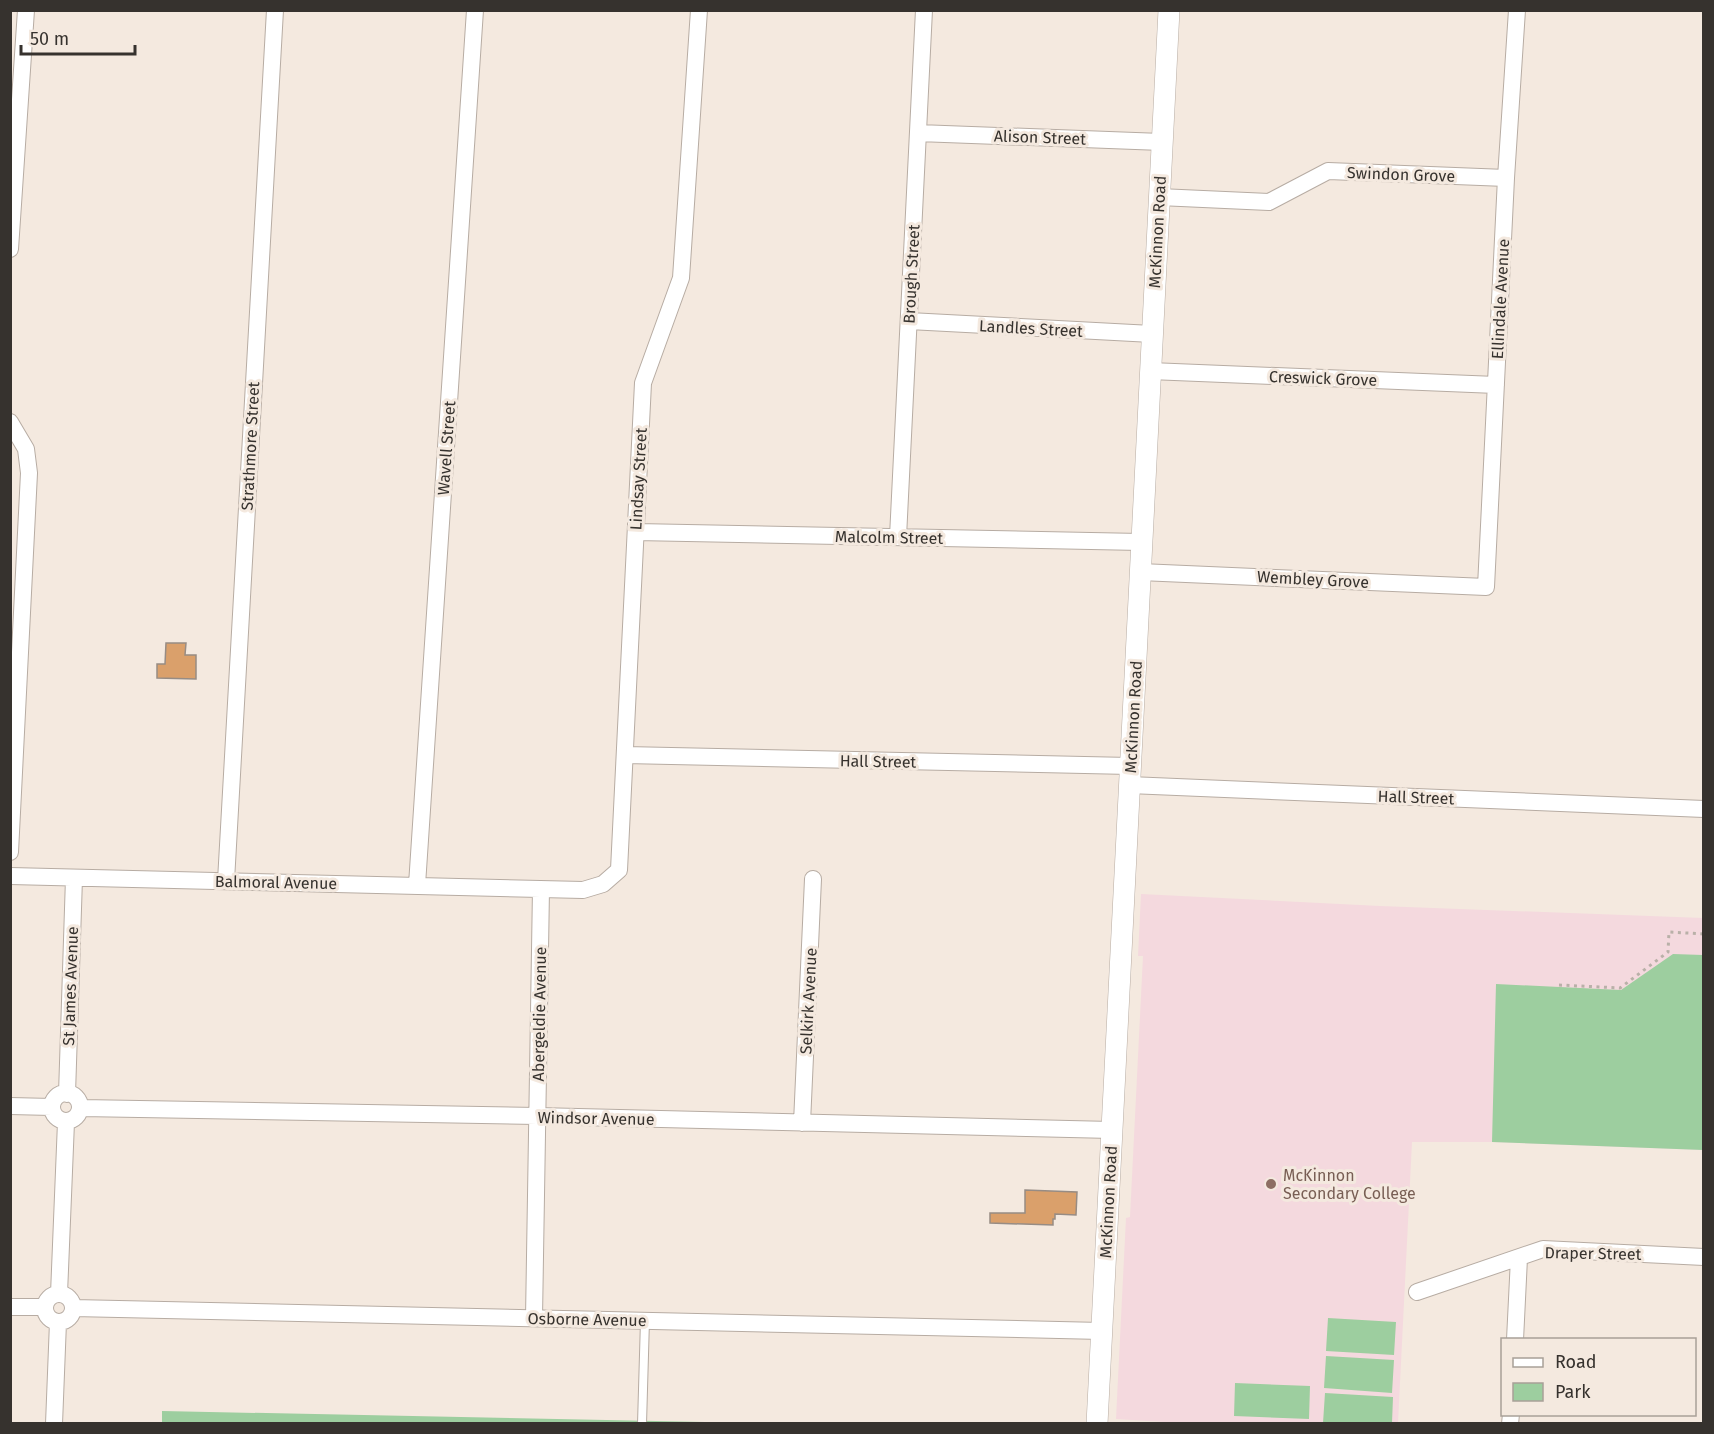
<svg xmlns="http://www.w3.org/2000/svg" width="1714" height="1434" font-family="'Fira Sans',sans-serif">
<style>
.education{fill:#f4d9de}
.green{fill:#9dce9f}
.building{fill:#daa06b;stroke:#978c84;stroke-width:1.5}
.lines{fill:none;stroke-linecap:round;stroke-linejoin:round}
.service-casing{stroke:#b7aca3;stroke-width:10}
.minor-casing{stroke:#b7aca3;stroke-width:18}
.tertiary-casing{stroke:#b7aca3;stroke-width:22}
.path{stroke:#b9b0a8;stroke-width:3;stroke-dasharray:3 4.5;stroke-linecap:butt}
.service{stroke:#fff;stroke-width:8}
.minor{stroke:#fff;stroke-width:16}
.tertiary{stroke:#fff;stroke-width:21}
.education-dot{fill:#8d6e63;stroke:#f4e9df;stroke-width:2}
.labels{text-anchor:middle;stroke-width:6;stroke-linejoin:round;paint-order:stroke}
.street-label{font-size:16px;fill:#36322e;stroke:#f4e9df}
.education-label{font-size:16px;fill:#785e54;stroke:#f4e9df;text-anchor:start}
</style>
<rect width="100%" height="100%" fill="#f4e9df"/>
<!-- education -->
<path class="education" d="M 1141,894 L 1380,906 L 1703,918 L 1703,1150 L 1492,1142 L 1412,1142 L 1398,1423 L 1197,1424 L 1116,1419 L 1126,1218 L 1130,1217 L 1143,956 L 1138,956 Z"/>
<!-- green -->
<path class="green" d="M 1673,954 L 1703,955 L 1703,1150 L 1492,1142 L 1496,984 L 1621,990 Z
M 1328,1318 L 1396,1322 L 1394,1355 L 1326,1351 Z
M 1326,1356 L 1394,1360 L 1392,1393 L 1324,1388 Z
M 1235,1383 L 1310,1386 L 1309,1419 L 1234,1416 Z
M 1325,1393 L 1393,1397 L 1392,1423 L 1323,1423 Z
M 162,1411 L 754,1423 L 162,1424 Z"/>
<!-- building -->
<path class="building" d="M 166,643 L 186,643 L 185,655 L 196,655 L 196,679 L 157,678 L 157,664 L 165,664 Z
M 1025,1190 L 1077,1192 L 1076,1215 L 1055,1214 L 1055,1219 L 1053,1219 L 1053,1225 L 990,1223 L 990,1213 L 1025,1213 Z"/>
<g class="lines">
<!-- service casing -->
<g class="service-casing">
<path id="service" d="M 642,1424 L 645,1320"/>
</g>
<!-- minor casing -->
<g class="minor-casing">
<path id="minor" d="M 918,133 L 1162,142
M 1159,197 L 1269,202 L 1328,171 L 1506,178
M 10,249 L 26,10
M 909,321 L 1152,334
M 1150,371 L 1496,385
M 10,422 L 26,449 L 29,473 L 10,852
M 636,532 L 1141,542
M 898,537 L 924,10
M 1140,572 L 1486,587 L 1506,178 L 1517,10
M 625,755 L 1130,766
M 1129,785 L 1704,809
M 10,876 L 583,890 L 603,884 L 619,870 L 643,383 L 681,278 L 699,10
M 226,881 L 275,10
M 417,885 L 475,10
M52 1107a14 14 0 1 1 28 0a14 14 0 1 1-28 0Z
M 67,1094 L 74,878
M 10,1106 L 52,1107
M 81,1108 L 537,1116 L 1112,1130
M 802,1123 L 813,879
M 1417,1292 L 1543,1249 L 1704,1257
M45 1308a14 14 0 1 1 28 0a14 14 0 1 1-28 0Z
M 59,1294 L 66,1122
M 10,1307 L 44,1307
M 73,1308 L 1102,1331
M 534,1318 L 541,889
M 1515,1340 L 1519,1258
M 54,1424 L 58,1322
M 1510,1424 L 1511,1414"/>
</g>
<!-- tertiary casing -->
<g class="tertiary-casing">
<path id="tertiary" d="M 1097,1424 L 1169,10"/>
</g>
<!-- path -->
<path class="path" d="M 1559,985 L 1620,988 L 1668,952 L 1669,932 L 1704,934"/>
<!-- service -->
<use href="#service" class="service"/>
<!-- minor -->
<use href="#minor" class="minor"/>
<!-- tertiary -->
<use href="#tertiary" class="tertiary"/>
</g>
<!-- markers -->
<circle class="education-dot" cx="1271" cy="1184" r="6"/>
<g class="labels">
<!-- street labels -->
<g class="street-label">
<text transform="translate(1040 137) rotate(2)" y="6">Alison Street</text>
<text transform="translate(1401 174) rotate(2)" y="6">Swindon Grove</text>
<text transform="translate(1157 232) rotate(-87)" y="6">McKinnon Road</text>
<text transform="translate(911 274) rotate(-87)" y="6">Brough Street</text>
<text transform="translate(1500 299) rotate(-87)" y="6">Ellindale Avenue</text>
<text transform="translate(1031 328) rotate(3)" y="6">Landles Street</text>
<text transform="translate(1323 378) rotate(2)" y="6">Creswick Grove</text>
<text transform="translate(250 446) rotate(-87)" y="6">Strathmore Street</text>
<text transform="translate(446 448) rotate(-86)" y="6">Wavell Street</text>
<text transform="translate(638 479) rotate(-87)" y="6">Lindsay Street</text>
<text transform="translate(889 537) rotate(1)" y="6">Malcolm Street</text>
<text transform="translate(1313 579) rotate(3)" y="6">Wembley Grove</text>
<text transform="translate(1133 717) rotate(-87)" y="6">McKinnon Road</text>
<text transform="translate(878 761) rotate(1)" y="6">Hall Street</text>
<text transform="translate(1416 797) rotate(2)" y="6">Hall Street</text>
<text transform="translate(276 882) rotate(1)" y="6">Balmoral Avenue</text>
<text transform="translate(70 986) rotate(-88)" y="6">St James Avenue</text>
<text transform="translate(808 1001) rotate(-87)" y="6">Selkirk Avenue</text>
<text transform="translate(539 1014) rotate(-89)" y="6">Abergeldie Avenue</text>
<text transform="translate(596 1118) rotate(1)" y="6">Windsor Avenue</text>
<text transform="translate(1108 1202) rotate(-87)" y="6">McKinnon Road</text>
<text transform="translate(1593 1253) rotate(1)" y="6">Draper Street</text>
<text transform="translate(587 1319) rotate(1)" y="6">Osborne Avenue</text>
</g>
<!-- education labels -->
<g class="education-label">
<text x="1283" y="1181">McKinnon<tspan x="1283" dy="18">Secondary College</tspan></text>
</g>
</g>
<!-- border -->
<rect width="1714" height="1434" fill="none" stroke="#36322e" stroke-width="24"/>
<!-- legend -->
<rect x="1501" y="1338" width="195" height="78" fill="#f4e9df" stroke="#a8a098" stroke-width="1.5"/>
<rect x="1513" y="1358" width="30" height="9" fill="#ffffff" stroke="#a8a098" stroke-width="1.5"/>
<text x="1555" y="1368" font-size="18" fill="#36322e">Road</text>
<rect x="1513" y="1383" width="30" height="18" fill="#9dce9f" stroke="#a8a098" stroke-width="1.5"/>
<text x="1555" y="1398" font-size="18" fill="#36322e">Park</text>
<!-- scale -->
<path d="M21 45v9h114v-9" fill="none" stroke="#36322e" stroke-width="3"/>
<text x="30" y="45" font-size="18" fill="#36322e" stroke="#f4e9df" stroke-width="4.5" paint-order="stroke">50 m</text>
</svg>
